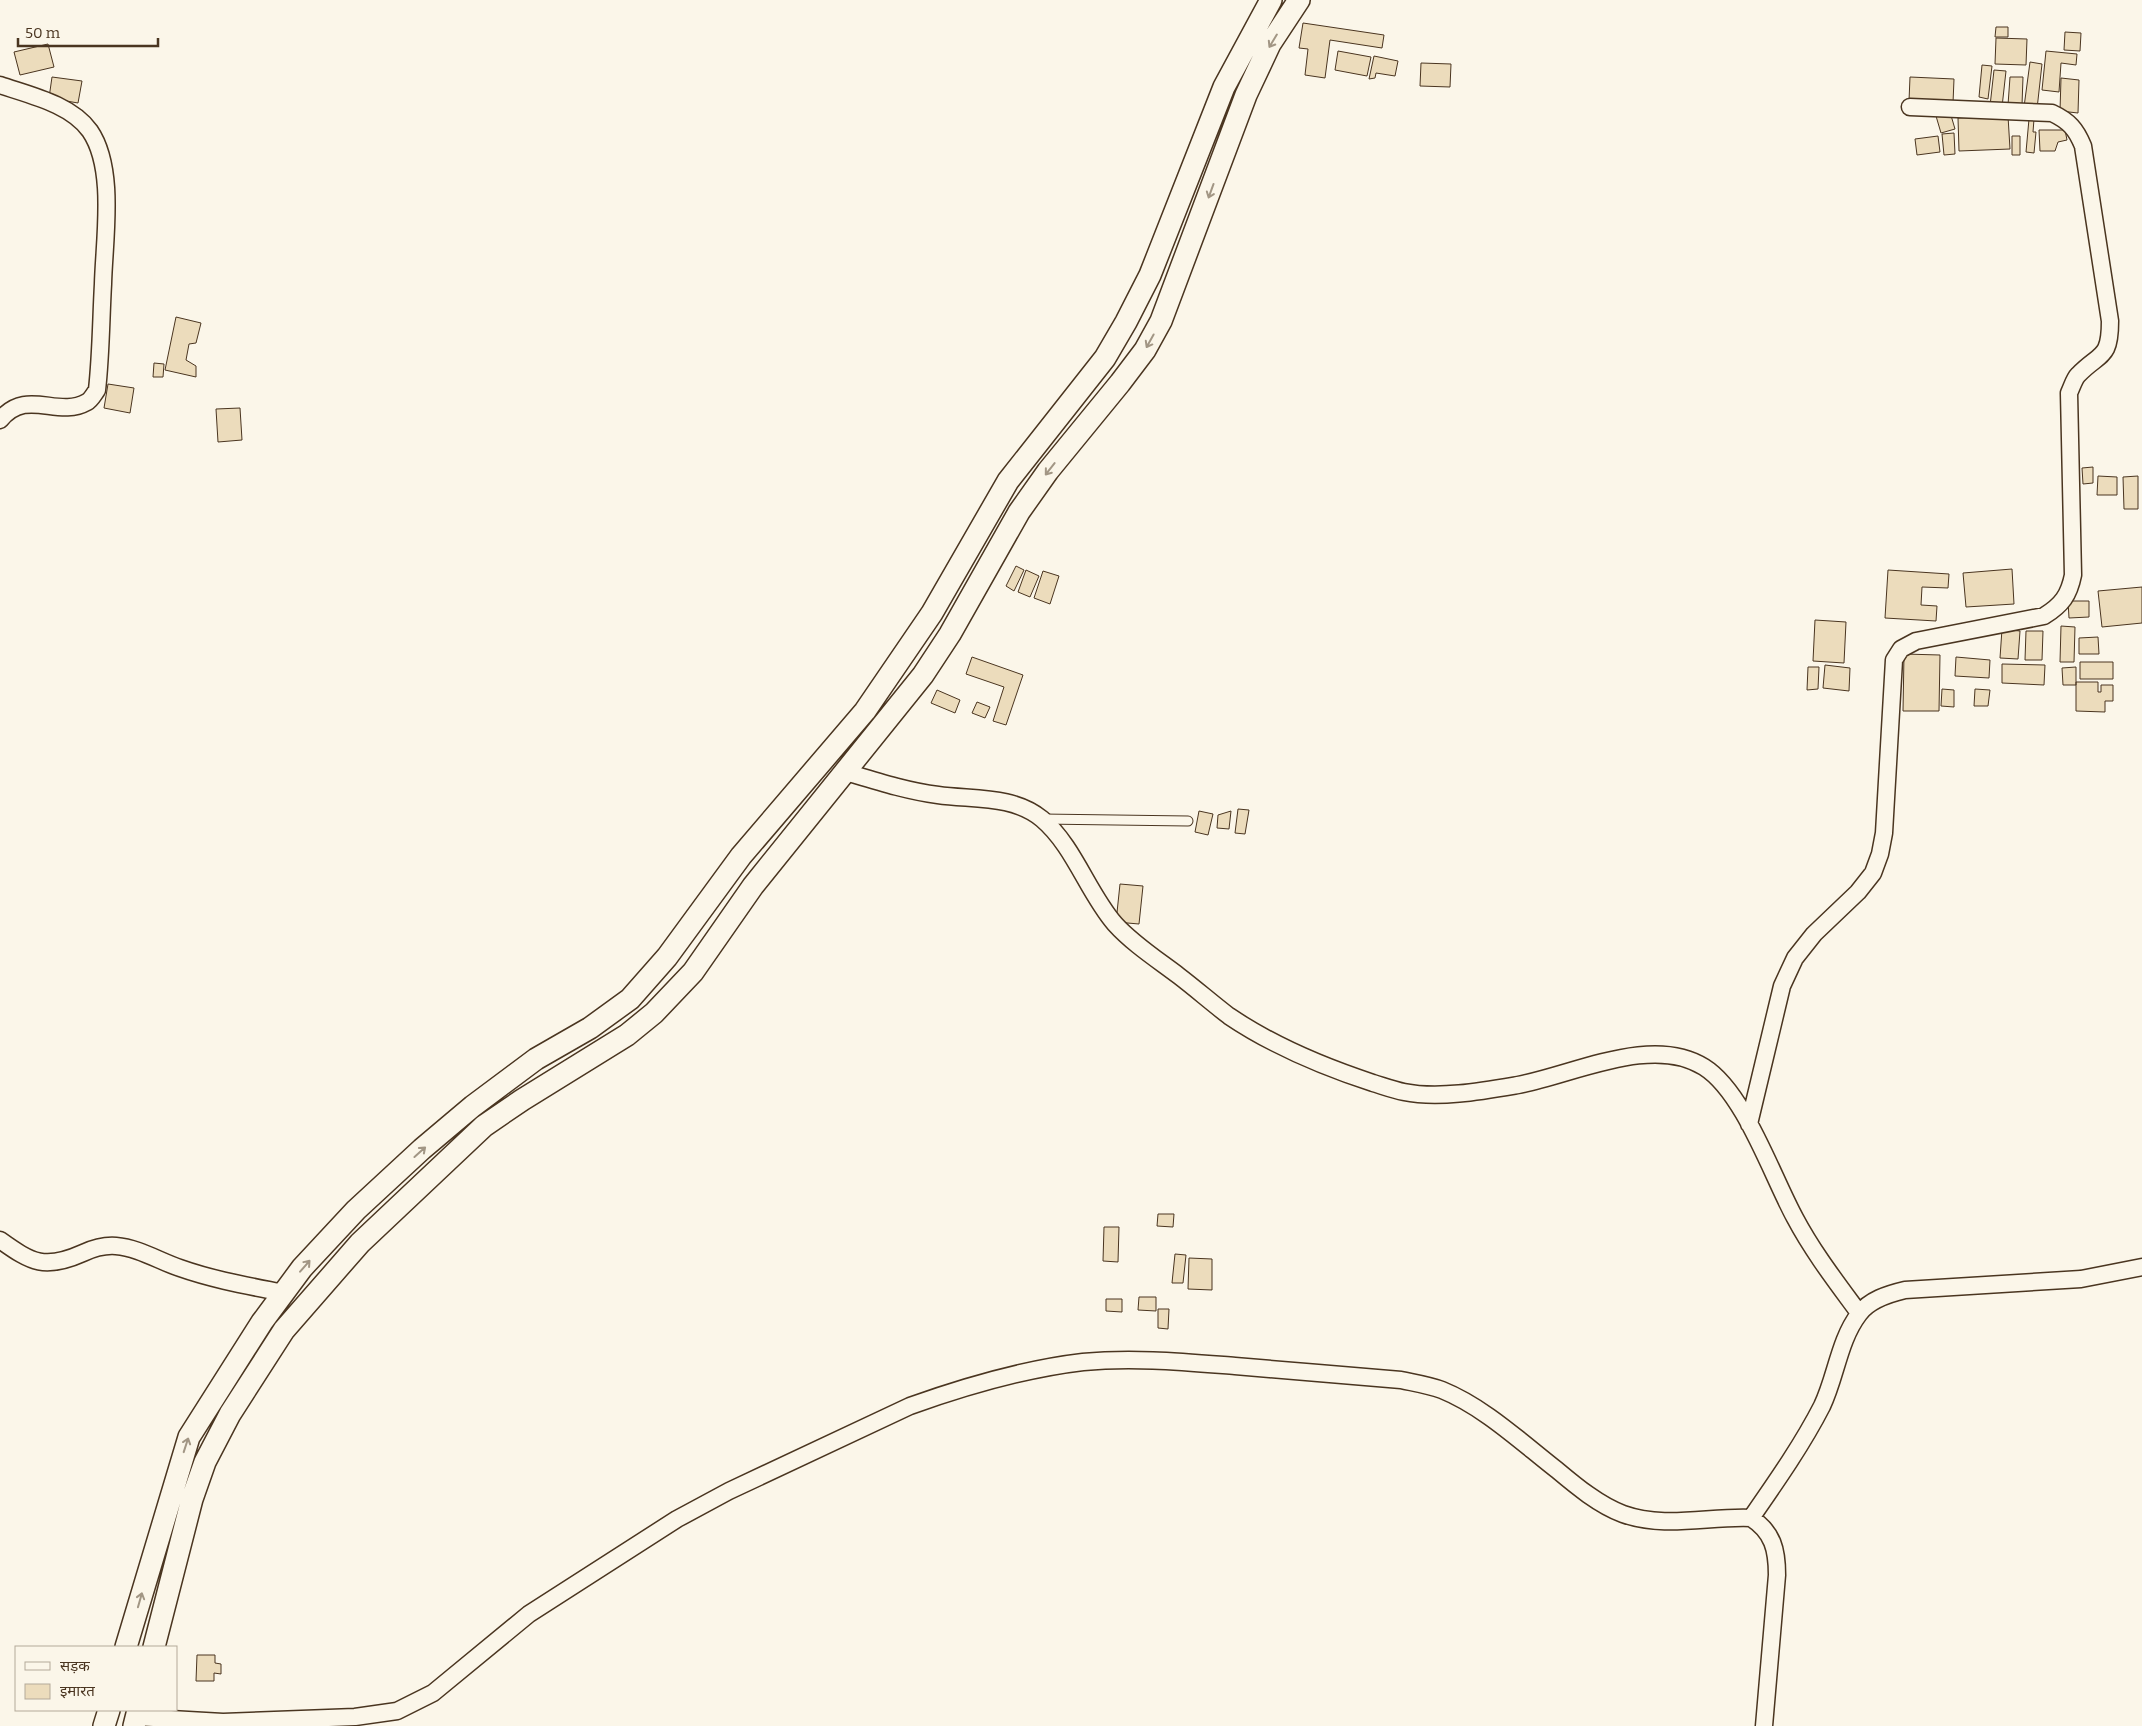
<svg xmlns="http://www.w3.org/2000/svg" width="2142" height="1726" font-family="Bitter,'Noto Sans Devanagari',serif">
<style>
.building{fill:#ecdcbc;stroke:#4a3520}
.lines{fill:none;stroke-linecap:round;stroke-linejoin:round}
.service-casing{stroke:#4a3520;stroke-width:11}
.minor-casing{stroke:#4a3520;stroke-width:19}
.tertiary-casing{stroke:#4a3520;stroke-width:24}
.service{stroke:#fbf6e9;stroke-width:9}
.minor{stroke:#fbf6e9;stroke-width:16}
.tertiary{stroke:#fbf6e9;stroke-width:21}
.oneway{stroke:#a29684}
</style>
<rect width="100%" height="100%" fill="#fbf6e9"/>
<!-- building -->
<path class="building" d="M 1303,23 L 1384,35 L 1382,48 L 1330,40 L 1325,78 L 1305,75 L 1308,49 L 1299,48 Z
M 1996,27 L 2008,27 L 2008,37 L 1995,37 Z
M 2065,32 L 2081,33 L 2080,51 L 2064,50 Z
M 1996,38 L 2027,39 L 2026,65 L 1995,64 Z
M 48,44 L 54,67 L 20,75 L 14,52 Z
M 1338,51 L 1371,57 L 1367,76 L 1335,70 Z
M 2046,51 L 2077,54 L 2076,65 L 2061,63 L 2059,92 L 2042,90 Z
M 1374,56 L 1398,61 L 1395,76 L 1376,73 L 1375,78 L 1369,79 Z
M 2030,62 L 2042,64 L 2037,109 L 2024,107 Z
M 1421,63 L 1451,64 L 1450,87 L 1420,86 Z
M 1982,65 L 1992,66 L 1988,99 L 1979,97 Z
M 1994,70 L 2006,71 L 2002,107 L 1990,106 Z
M 52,77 L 82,81 L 78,103 L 49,98 Z
M 1910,77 L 1954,79 L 1953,103 L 1909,101 Z
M 2010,77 L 2023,77 L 2022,105 L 2008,105 Z
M 2061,78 L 2079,80 L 2078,113 L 2060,111 Z
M 1950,112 L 1955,129 L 1941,133 L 1936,116 Z
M 2008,116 L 2010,149 L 1959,151 L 1958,118 Z
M 2029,119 L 2034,119 L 2033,132 L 2036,132 L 2034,153 L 2026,152 Z
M 2039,130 L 2065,130 L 2067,140 L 2058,142 L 2055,151 L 2040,151 Z
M 1954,133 L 1955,154 L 1944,155 L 1942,134 Z
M 1938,136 L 1940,152 L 1917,155 L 1915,139 Z
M 2012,136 L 2020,136 L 2020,155 L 2012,155 Z
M 176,317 L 201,323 L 196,343 L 189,344 L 186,360 L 196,366 L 196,377 L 165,370 Z
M 154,363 L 164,364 L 163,377 L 153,377 Z
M 108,384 L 134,388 L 130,413 L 104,408 Z
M 240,408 L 242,440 L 218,442 L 216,409 Z
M 2093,467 L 2093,483 L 2083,484 L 2082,468 Z
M 2098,476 L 2117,477 L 2117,495 L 2097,495 Z
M 2138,476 L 2138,509 L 2124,509 L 2123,477 Z
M 1016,566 L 1024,570 L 1014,591 L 1006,586 Z
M 2012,569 L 2014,604 L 1966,607 L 1963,573 Z
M 1026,570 L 1039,576 L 1030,597 L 1018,592 Z
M 1888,570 L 1949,574 L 1948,588 L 1922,587 L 1921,605 L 1937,606 L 1936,621 L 1885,618 Z
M 1043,571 L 1059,576 L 1050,604 L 1034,598 Z
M 2142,587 L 2142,623 L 2102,627 L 2098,591 Z
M 2068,601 L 2089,601 L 2089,617 L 2069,618 Z
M 1815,620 L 1846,622 L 1844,663 L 1813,661 Z
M 2061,626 L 2075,627 L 2074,662 L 2060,662 Z
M 2002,629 L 2020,631 L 2018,659 L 2000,658 Z
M 2026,631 L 2043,631 L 2042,660 L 2025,660 Z
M 2098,637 L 2099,654 L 2079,654 L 2079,638 Z
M 1904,654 L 1940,655 L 1939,711 L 1903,711 Z
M 972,657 L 1023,675 L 1006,725 L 993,721 L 1004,687 L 966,674 Z
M 1956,657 L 1990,660 L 1989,678 L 1955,676 Z
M 2080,662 L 2113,662 L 2113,679 L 2080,679 Z
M 2002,664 L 2045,665 L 2044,685 L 2002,683 Z
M 1825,665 L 1850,668 L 1849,691 L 1823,688 Z
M 1808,667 L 1819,667 L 1818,689 L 1807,690 Z
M 2076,667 L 2076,685 L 2063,685 L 2062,668 Z
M 2076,682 L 2098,682 L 2098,692 L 2101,692 L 2101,685 L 2113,685 L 2113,701 L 2105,701 L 2105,712 L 2076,711 Z
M 1942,689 L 1954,690 L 1954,707 L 1941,706 Z
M 1975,689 L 1990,690 L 1988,706 L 1974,706 Z
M 937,690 L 960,700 L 955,713 L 931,703 Z
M 977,702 L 990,707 L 985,718 L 972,713 Z
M 1238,809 L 1249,810 L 1245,834 L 1235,833 Z
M 1199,811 L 1213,814 L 1208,835 L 1195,832 Z
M 1231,811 L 1229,829 L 1217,828 L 1218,815 Z
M 1120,884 L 1143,886 L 1139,924 L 1116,922 Z
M 1158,1214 L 1174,1214 L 1173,1227 L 1157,1226 Z
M 1104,1227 L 1119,1227 L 1118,1262 L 1103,1261 Z
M 1175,1254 L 1186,1255 L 1183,1283 L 1172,1283 Z
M 1189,1258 L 1212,1259 L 1212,1290 L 1188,1289 Z
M 1139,1297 L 1156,1297 L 1156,1311 L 1138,1310 Z
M 1106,1299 L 1122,1299 L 1122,1312 L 1106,1311 Z
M 1158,1309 L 1169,1309 L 1168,1329 L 1158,1328 Z
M 197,1655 L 215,1655 L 215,1663 L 221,1664 L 221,1674 L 214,1673 L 214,1681 L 196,1681 Z"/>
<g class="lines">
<!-- service casing -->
<g class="service-casing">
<path id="service" d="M 1042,819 L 1188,821"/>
</g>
<!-- minor casing -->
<g class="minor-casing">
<path id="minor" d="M 0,85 C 29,95 71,104 90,131 C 116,169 104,240 103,284 C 101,319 101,355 97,390 C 94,394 91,400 87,402 C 57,419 27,387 0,420
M 846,772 C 876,781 907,791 938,795 C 973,800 1013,795 1042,819 C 1074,846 1088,893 1115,924 C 1133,944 1158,960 1179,976 C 1196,989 1212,1003 1229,1016 C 1272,1045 1324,1067 1373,1083 C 1383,1086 1394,1090 1404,1092 C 1439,1099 1483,1091 1518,1085 C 1573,1075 1652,1034 1704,1067 C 1744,1092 1772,1176 1795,1218 C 1813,1252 1837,1283 1859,1313
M 1749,1124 L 1782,986 L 1795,958 L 1814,934 L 1858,892 L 1873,873 L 1880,854 L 1884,833 L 1894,660 L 1901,649 L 1916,641 L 2044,616 C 2062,605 2069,595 2073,575 L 2069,393 C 2072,387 2074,379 2078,375 C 2100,352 2110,360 2110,321 L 2083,146 C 2076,129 2069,121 2052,113 L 1910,107
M 0,1240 C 32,1263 45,1270 83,1253 C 94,1248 104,1245 116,1246 C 139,1248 159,1261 180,1268 C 214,1280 249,1286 284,1293
M 1751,1518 C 1776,1482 1802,1445 1822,1406 C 1836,1377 1839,1340 1859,1314 C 1869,1300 1888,1294 1905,1290 L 2081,1279 L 2142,1267
M 136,1717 L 223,1722 L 355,1717 L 397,1711 L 433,1693 L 529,1614 L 677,1519 L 729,1491 L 910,1406 C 966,1386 1023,1369 1083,1362 C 1133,1357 1185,1362 1235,1366 C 1290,1371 1346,1375 1401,1380 C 1415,1383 1429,1385 1442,1390 C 1484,1407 1521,1442 1557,1470 C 1576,1486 1599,1505 1623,1514 C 1665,1529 1709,1516 1751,1518 C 1773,1532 1777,1550 1777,1575 L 1764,1726"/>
</g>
<!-- tertiary casing -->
<g class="tertiary-casing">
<path id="tertiary" d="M 126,1647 L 189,1437 L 262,1322 L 302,1268 L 356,1210 L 422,1149 L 473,1106 L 536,1059 L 590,1028 L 630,999 L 667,957 L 741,856 L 865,711 L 932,613 L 1008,481 L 1105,358 L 1126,322 L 1150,275 L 1224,87 L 1271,0
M 154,1647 L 192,1499 L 205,1462 L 230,1414 L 284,1330 L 360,1243 L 484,1126 L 522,1100 L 627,1035 L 654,1013 L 693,972 L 753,886 L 923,675 L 950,634 L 1019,512 L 1048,471 L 1120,383 L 1145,350 L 1161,321 L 1246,95 L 1270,44 L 1299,0
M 104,1726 L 109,1710
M 134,1726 L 138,1710"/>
</g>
<!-- service -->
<use href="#service" class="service"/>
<!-- minor -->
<use href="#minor" class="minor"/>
<!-- tertiary -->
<use href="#tertiary" class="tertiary"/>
</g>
<!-- one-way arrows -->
<defs><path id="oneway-shaft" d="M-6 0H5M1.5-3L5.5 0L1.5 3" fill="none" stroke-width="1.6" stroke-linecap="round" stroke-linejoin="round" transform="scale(1.25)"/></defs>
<g class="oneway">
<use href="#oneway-shaft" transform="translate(1273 41) rotate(121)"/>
<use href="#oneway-shaft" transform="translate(1211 191) rotate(110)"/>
<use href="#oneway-shaft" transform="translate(1150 341) rotate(119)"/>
<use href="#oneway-shaft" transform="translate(1050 469) rotate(128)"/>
<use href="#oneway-shaft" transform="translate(420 1152) rotate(-42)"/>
<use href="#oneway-shaft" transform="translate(305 1266) rotate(-49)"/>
<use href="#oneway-shaft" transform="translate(186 1445) rotate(-72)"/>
<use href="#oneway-shaft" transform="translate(140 1600) rotate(-74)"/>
</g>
<!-- legend -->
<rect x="15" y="1646" width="162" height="65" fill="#fbf6e9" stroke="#b4a999"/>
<rect x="25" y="1662" width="25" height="8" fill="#fbf6e9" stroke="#b4a999"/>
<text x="60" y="1671" font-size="15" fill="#4a3520">सड़क</text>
<rect x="25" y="1684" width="25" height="15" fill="#ecdcbc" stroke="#b4a999"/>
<text x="60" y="1696" font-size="15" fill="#4a3520">इमारत</text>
<!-- scale -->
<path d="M18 38v8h140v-8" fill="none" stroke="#4a3520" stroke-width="2.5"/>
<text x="25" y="38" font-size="15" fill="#4a3520" stroke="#fbf6e9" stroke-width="4" paint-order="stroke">50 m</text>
</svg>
